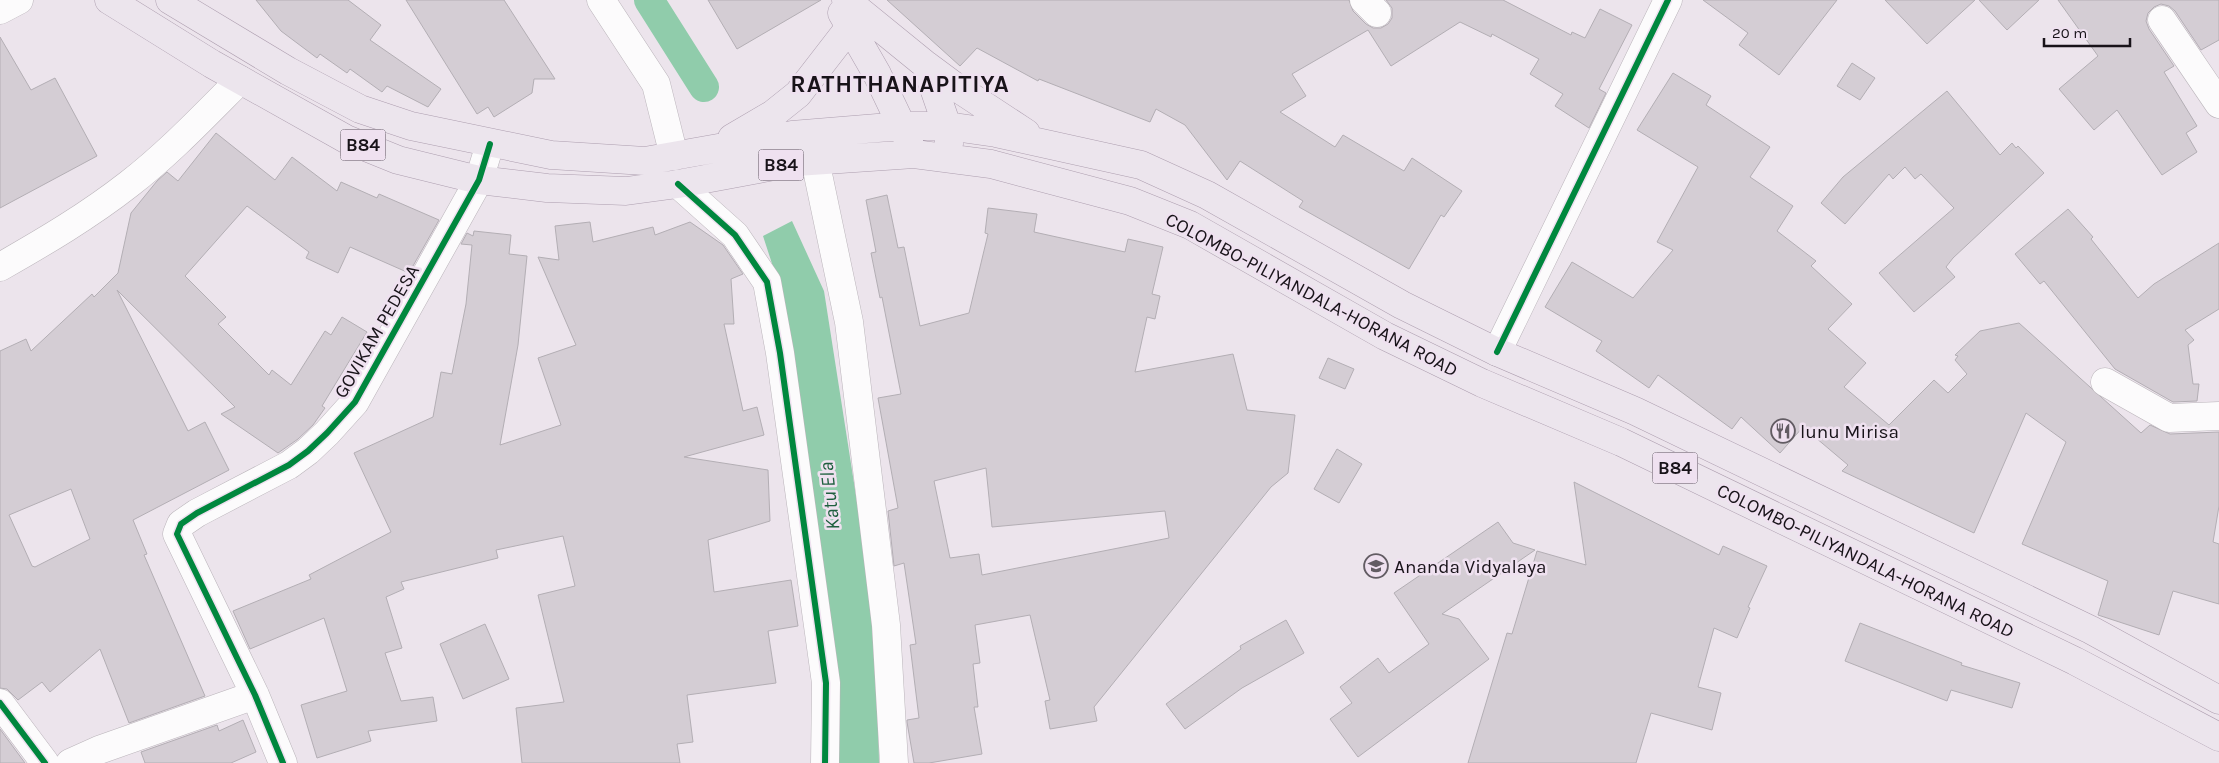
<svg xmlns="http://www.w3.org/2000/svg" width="2219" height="763" font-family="Karla,sans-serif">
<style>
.water{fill:#90ccab}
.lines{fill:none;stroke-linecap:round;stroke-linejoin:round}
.canal{stroke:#90ccab;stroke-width:30}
.building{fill:#d4cdd4;stroke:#b3aeb4;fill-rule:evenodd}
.minor-casing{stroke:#bab4ba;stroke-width:29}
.major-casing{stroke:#ad9eaf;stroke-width:29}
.minor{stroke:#fcfbfc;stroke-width:28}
.major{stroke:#ece5ed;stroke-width:28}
.cycleway-casing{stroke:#efe1f0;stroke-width:9}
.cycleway{stroke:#00873e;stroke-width:6}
.labels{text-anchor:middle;stroke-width:5;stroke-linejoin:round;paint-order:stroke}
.shield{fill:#efe1f0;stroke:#58515a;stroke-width:1}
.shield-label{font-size:18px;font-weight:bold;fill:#181319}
.street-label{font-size:19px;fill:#181319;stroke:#efe1f0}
.poi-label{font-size:19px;fill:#181319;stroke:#efe1f0;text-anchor:start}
.water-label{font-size:20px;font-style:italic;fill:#1e5f3e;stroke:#efe1f0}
.district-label{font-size:24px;font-weight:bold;letter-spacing:1px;fill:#181319;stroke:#efe1f0}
</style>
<rect width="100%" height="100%" fill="#ece4ec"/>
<!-- water -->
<path class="water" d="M 792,221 L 824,291 L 877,630 L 879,763 L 832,763 L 778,282 L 763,236 Z"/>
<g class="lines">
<!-- canal -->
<path class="canal" d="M 649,0 L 704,87"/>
</g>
<!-- building -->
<path class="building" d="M 256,0 L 348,0 L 381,25 L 370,40 L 441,89 L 428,107 L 387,86 L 382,92 L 350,69 L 347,73 L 320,54 L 317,58 L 281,31 Z
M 406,0 L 504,0 L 555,79 L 534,79 L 532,93 L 494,117 L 488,107 L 477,114 Z
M 708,0 L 821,0 L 737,49 Z
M 887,0 L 1349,0 L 1353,11 L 1366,24 L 1373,28 L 1381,28 L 1388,24 L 1392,18 L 1392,8 L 1386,0 L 1503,0 L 1571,35 L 1572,32 L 1585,38 L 1600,9 L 1632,25 L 1599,89 L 1606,93 L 1589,128 L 1555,106 L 1563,94 L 1530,74 L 1539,59 L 1492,34 L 1491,37 L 1460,22 L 1391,66 L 1368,30 L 1292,74 L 1306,96 L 1280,112 L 1335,147 L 1343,135 L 1404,171 L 1412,158 L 1462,191 L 1444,217 L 1441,215 L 1409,269 L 1299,207 L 1303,201 L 1240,161 L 1227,180 L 1185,125 L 1156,109 L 1150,122 L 1039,79 L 1038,81 L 977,48 L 960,66 Z
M 1703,0 L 1837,0 L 1779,75 L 1739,45 L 1748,33 Z
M 1885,0 L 1975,0 L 1927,44 Z
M 1979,0 L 2039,0 L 2007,30 Z
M 2058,0 L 2219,0 L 2219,40 L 2201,50 L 2175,11 L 2169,6 L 2161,4 L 2154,7 L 2148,13 L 2146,21 L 2149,29 L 2174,66 L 2164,72 L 2197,126 L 2186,133 L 2197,152 L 2162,175 L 2117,110 L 2094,130 L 2059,89 L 2098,56 Z
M 0,37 L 31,90 L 55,78 L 97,156 L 0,208 Z
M 1852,63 L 1875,78 L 1860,100 L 1837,86 Z
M 1673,73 L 1711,96 L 1706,105 L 1770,147 L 1750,177 L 1793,206 L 1777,231 L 1816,261 L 1811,266 L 1852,304 L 1828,329 L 1866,363 L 1844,387 L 1889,425 L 1934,380 L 1948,393 L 1967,374 L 1955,360 L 1958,356 L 1955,355 L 1980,331 L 2019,323 L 2141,433 L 2150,425 L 2170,434 L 2219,432 L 2219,506 L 2213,542 L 2219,544 L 2219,604 L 2173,591 L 2159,635 L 2098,615 L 2108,581 L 2022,544 L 2066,442 L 2026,413 L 1974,533 L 1842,471 L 1848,465 L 1803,427 L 1780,453 L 1741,417 L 1732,429 L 1658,375 L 1649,388 L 1596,351 L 1602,341 L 1545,307 L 1572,262 L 1633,298 L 1673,250 L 1657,242 L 1698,167 L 1637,130 Z
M 1947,91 L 2000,155 L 2012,143 L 2016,148 L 2018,146 L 2044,173 L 1953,258 L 1946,267 L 1955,277 L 1914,312 L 1879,273 L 1954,208 L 1921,174 L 1915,179 L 1905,167 L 1893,179 L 1889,174 L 1845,224 L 1821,203 L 1843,177 Z
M 216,133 L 275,180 L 292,157 L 337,191 L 341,182 L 377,198 L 379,194 L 439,220 L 409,273 L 350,247 L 338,273 L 306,258 L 309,252 L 247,206 L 185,276 L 226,317 L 218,324 L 269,375 L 272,370 L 291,385 L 325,331 L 331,335 L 342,317 L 367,332 L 322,406 L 325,408 L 313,425 L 298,439 L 278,453 L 221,414 L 235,407 L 117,290 L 188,431 L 205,422 L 229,470 L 133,520 L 147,554 L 144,555 L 205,696 L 129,723 L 100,649 L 50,692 L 42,682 L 18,700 L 7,689 L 0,688 L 0,351 L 26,339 L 31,351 L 92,294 L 94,297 L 118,273 L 131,213 L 157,181 L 167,172 L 178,181 ZM 71,489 L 90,539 L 35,567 L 32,566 L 9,515 Z
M 887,195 L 898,248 L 904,247 L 920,326 L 969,313 L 988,234 L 985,233 L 988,208 L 1037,214 L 1034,232 L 1125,252 L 1128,239 L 1163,247 L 1152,294 L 1160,296 L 1155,319 L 1147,317 L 1135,372 L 1233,354 L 1247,410 L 1295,415 L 1288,473 L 1271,487 L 1094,707 L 1097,721 L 1050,729 L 1045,701 L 1050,700 L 1030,615 L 975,625 L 980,663 L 973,664 L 978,707 L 974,707 L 982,754 L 929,763 L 914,763 L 907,722 L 907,720 L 919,718 L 910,645 L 916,644 L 904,563 L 894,566 L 888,511 L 898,508 L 878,398 L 901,394 L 882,297 L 880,298 L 871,253 L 876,252 L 866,200 ZM 986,468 L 992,527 L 1165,511 L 1169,538 L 982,575 L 979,554 L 950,558 L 934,481 Z
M 2068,209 L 2093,237 L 2091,239 L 2138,298 L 2154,284 L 2219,243 L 2219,309 L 2185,330 L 2194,340 L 2188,345 L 2193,384 L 2199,384 L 2197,401 L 2173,402 L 2115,369 L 2044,281 L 2040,284 L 2015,254 Z
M 590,222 L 593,242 L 653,227 L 655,235 L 690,222 L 723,245 L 743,274 L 731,279 L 734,324 L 724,324 L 743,411 L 757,407 L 764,435 L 684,457 L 768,470 L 770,521 L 708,540 L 714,592 L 791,580 L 798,626 L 768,631 L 776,683 L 687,695 L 693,742 L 677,744 L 680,763 L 522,763 L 516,708 L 564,702 L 538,595 L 575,586 L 563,536 L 496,550 L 498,558 L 401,582 L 404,589 L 386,597 L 402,648 L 385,653 L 401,701 L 433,697 L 437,721 L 368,731 L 371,741 L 317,758 L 301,705 L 347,691 L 324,618 L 250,649 L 233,611 L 311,579 L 309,575 L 391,532 L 354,453 L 433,417 L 441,372 L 452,374 L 466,304 L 472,245 L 461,244 L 467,233 L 473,236 L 474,231 L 511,235 L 509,254 L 527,256 L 518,345 L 500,445 L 561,425 L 538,358 L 576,345 L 538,257 L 559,260 L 555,226 Z
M 1328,358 L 1354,369 L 1345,389 L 1319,378 Z
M 1337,449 L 1362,464 L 1339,503 L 1314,489 Z
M 1574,482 L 1719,555 L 1723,546 L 1767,566 L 1748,607 L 1750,608 L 1737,638 L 1714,628 L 1698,687 L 1721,693 L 1712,730 L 1651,713 L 1636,763 L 1468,763 L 1507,633 L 1512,634 L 1537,551 L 1586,565 Z
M 1498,522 L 1513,543 L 1535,550 L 1442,614 L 1459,619 L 1489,659 L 1358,757 L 1330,719 L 1352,703 L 1340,687 L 1378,658 L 1389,673 L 1429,644 L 1394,593 Z
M 1286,620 L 1304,653 L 1242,688 L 1185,729 L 1166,704 L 1241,649 L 1240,646 Z
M 1860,623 L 1962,663 L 1961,665 L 2020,683 L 2012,708 L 1951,690 L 1947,701 L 1845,661 Z
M 485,624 L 509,679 L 463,699 L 440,644 Z
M 243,720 L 256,752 L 231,763 L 145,763 L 141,752 L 217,725 L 219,731 Z
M 0,729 L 25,763 L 0,763 Z"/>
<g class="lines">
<!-- minor casing -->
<g class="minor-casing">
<path id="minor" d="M 601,0 L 656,84 L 674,156
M 1364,0 L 1377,13
M 0,10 L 19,0
M 2162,20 L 2219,104
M 815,160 L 849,322 L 886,625 L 894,763
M 678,184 L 735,235 L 767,282 L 780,353 L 826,683 L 825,763
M 0,267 C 44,242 88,216 129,184 C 169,153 204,116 240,80
M 1497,352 L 1668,0
M 2105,382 L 2169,418 L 2219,416
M 0,703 L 45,763
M 70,763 L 99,750 L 255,695
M 283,763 L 255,695 L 177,534 L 181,524 L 197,513 L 289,465 L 308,451 L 327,433 L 355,402 L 479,180 L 490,144"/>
</g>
<!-- major casing -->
<g class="major-casing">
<path id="major" d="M 109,0 L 212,64 L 346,139 L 398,160 L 479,180 L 547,188 L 626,191 L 678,184 L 796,162 L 914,154 L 991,164 L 1130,201 L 1190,225 L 1385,336 L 1482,383 L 1621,442 L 2075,661 L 2219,737
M 170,0 L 288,71 L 360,109 L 411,126 L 551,155 L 645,161 L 792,135 L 902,126 L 947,126 L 996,133 L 1141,165 L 1207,195 L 1402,305 L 1497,352 L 1635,411 L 2091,630 L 2219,700
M 846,0 L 926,65 L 947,126 L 949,144
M 842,13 L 877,74 L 909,141
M 926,65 L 953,85 L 1026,133
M 732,138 L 773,114 L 798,94 L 849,28"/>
</g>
<!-- minor -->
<use href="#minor" class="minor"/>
<!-- major -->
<use href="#major" class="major"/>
<!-- cycleway casing -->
<g class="cycleway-casing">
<path id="cycleway" d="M 678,184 L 735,235 L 767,282 L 780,353 L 826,683 L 825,763
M 1497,352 L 1668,0
M 0,703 L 45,763
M 283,763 L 255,695 L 177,534 L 181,524 L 197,513 L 289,465 L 308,451 L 327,433 L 355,402 L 479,180 L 490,144"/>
</g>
<!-- cycleway -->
<use href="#cycleway" class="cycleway"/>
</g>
<!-- icons -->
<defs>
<g id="restaurant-ring" transform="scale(1.25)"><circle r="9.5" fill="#efe1f0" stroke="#625c63" stroke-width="1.5"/><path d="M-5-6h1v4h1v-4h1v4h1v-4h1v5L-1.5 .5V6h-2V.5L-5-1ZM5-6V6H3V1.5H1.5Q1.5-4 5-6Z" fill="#625c63"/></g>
<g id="school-ring" transform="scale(1.25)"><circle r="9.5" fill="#efe1f0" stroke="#625c63" stroke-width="1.5"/><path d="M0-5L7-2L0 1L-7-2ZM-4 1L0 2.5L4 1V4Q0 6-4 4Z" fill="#625c63"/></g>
</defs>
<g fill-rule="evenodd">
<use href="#restaurant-ring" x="1783" y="431"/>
<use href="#school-ring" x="1376" y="566"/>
</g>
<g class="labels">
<!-- shield labels -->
<g class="shield">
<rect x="340.5" y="129.5" width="45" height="31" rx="4"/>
<rect x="758.5" y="149.5" width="45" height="31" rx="4"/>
<rect x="1652.5" y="452.5" width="45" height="31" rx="4"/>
</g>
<g class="shield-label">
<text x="363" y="151">B84</text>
<text x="781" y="171">B84</text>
<text x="1675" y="474">B84</text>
</g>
<!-- street labels -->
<g class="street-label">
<text transform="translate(1312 294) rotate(28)" y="7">COLOMBO-PILIYANDALA-HORANA ROAD</text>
<text transform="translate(376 331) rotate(-60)" y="7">GOVIKAM PEDESA</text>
<text transform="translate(1866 560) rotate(26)" y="7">COLOMBO-PILIYANDALA-HORANA ROAD</text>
</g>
<!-- poi labels -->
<g class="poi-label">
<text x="1800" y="438">lunu Mirisa</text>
<text x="1394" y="573">Ananda Vidyalaya</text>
</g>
<!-- water labels -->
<g class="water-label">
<text transform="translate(829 496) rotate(-96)" y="7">Katu Ela</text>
</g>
<!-- district labels -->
<g class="district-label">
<text x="900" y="92">RATHTHANAPITIYA</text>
</g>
</g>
<!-- scale -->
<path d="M2044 38v8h86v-8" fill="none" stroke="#181319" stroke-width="2.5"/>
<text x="2052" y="38" font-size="15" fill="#181319" stroke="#efe1f0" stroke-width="4" paint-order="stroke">20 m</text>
</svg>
